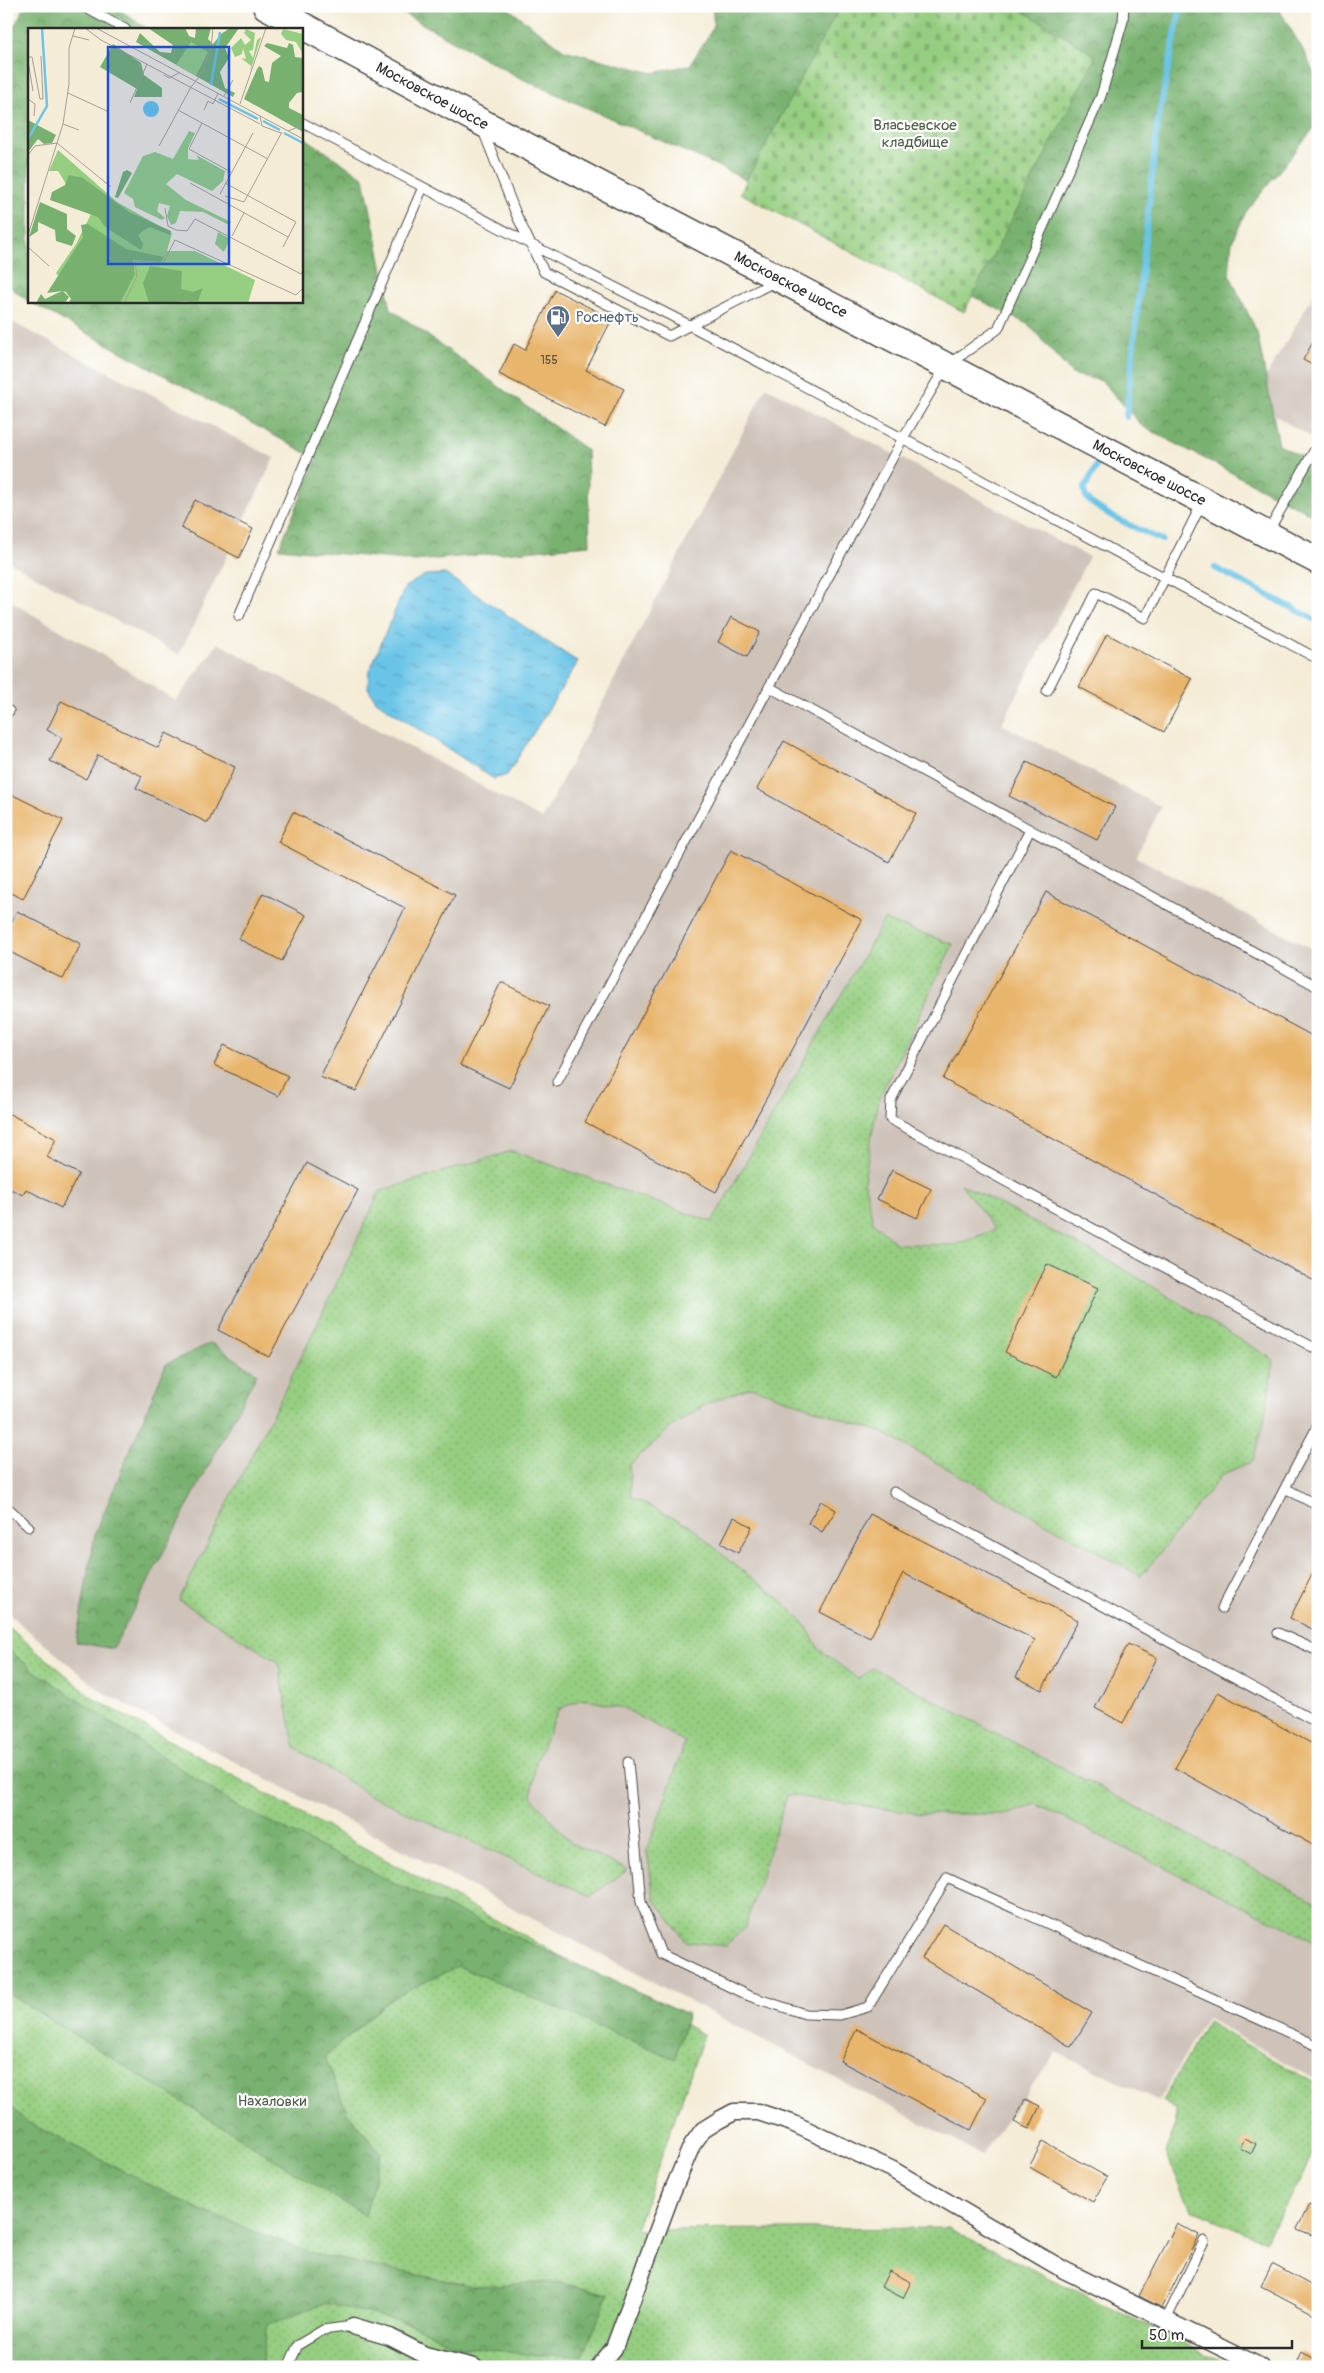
<svg xmlns="http://www.w3.org/2000/svg" width="1324" height="2373" font-family="Pangolin,sans-serif">
<style>
.industrial{fill:#cec2b9}
.green{fill:url(#green-dots);stroke:#607c56}
.forest{fill:url(#forest-crowns);stroke:#526e4d}
.cemetery{fill:url(#cemetery-stones);stroke:#607c56}
.water{fill:url(#water-ripples);stroke:#4a7889}
.lines{fill:none;stroke-linecap:round;stroke-linejoin:round}
.stream{stroke:#69c4e7;stroke-width:6}
.building{fill:#e8b56d}
.service-casing{stroke:#494845;stroke-width:11}
.minor-casing{stroke:#494845;stroke-width:19}
.primary-casing{stroke:#494845;stroke-width:29}
.service{stroke:#fff;stroke-width:9}
.minor{stroke:#fff;stroke-width:16}
.primary{stroke:#fff;stroke-width:26}
.labels{text-anchor:middle;stroke-width:4.5;stroke-linejoin:round;paint-order:stroke}
.number-label{font-size:12px;fill:#5a4e3c}
.street-label{font-size:15px;fill:#2b2b2b;stroke:#fff}
.park-label{font-size:15px;fill:#4b5c45;stroke:#fff}
.service-label{font-size:15px;fill:#4e5e75;stroke:#fff;text-anchor:start}
.inset-river{fill:none;stroke:#69c4e7;stroke-width:2.5}
.inset-road{fill:none;stroke:#a49f92;stroke-width:1}
.view{fill:#1d4ed8;fill-opacity:0.15;stroke:#1d4ed8;stroke-width:2.5}
.inset-edge{fill:none;stroke:#2b2b2b;stroke-width:2.5}
</style>
<defs>
<pattern id="green-dots" width="8" height="8" patternUnits="userSpaceOnUse" patternTransform="scale(1.25)"><rect width="8" height="8" fill="#96ce81"/><path d="M2 2h.1M6 6h.1" fill="none" stroke="#81b170" stroke-width="1.8" stroke-linecap="round"/></pattern>
<pattern id="forest-crowns" width="20" height="18" patternUnits="userSpaceOnUse" patternTransform="scale(1.25)"><rect width="20" height="18" fill="#78b16f"/><path d="M2 6a3 3 0 1 1 6 0M12 15a3 3 0 1 1 6 0" fill="none" stroke="#63905b"/></pattern>
<pattern id="cemetery-stones" width="16" height="16" patternUnits="userSpaceOnUse" patternTransform="scale(1.25)"><rect width="16" height="16" fill="#96ce81"/><path d="M2 7V4a2 2 0 0 1 4 0v3zM10 15v-3a2 2 0 0 1 4 0v3z" fill="#81b170"/></pattern>
<pattern id="water-ripples" width="26" height="14" patternUnits="userSpaceOnUse" patternTransform="scale(1.25)"><rect width="26" height="14" fill="#69c4e7"/><path d="M2 4q2-2 4 0t4 0M15 11q2-2 4 0t4 0" fill="none" stroke="#579fbb"/></pattern>
</defs>
<rect width="100%" height="100%" fill="#fff"/>
<filter id="ink" filterUnits="userSpaceOnUse"><feTurbulence type="fractalNoise" baseFrequency=".02" numOctaves="2"/><feDisplacementMap in="SourceGraphic" scale="10" xChannelSelector="R" yChannelSelector="G"/><feConvolveMatrix kernelMatrix="1 2 1 2 8 2 1 2 1" color-interpolation-filters="sRGB"/></filter>
<filter id="wash" filterUnits="userSpaceOnUse"><feTurbulence type="fractalNoise" baseFrequency=".0096" numOctaves="4" result="noise"/><feDisplacementMap in="SourceGraphic" scale="20" xChannelSelector="R" yChannelSelector="G"/><feGaussianBlur stdDeviation="1.12" result="paint"/><feColorMatrix in="noise" values="0 0 0 0 0 0 0 0 0 0 0 0 0 0 0 0 0 1.4 0 .05"/><feComposite in="paint" operator="in"/></filter>
<g filter="url(#wash)">
<rect width="100%" height="100%" fill="#f4ecd7"/>
<!-- industrial -->
<path class="industrial" d="M 1318,287 L 1318,442 L 1252,401 Z
M 6,319 L 274,458 L 179,655 L 6,560 Z
M 766,387 L 1089,557 L 1002,724 L 1161,807 L 1136,857 L 1318,952 L 1318,2081 L 1206,2018 L 1159,2101 L 1056,2052 L 982,2155 L 102,1692 L 6,1612 L 6,599 L 98,652 L 176,701 L 218,643 L 542,819 Z"/>
<!-- green -->
<path class="green" d="M 884,920 L 953,944 L 878,1101 L 864,1180 L 873,1222 L 897,1244 L 954,1245 L 995,1230 L 961,1184 L 1117,1265 L 1274,1360 L 1264,1422 L 1253,1461 L 1223,1474 L 1141,1576 L 883,1433 L 751,1387 L 708,1403 L 673,1426 L 629,1465 L 631,1497 L 692,1527 L 727,1559 L 780,1599 L 805,1624 L 819,1649 L 858,1679 L 873,1668 L 1318,1903 L 1318,1943 L 1035,1804 L 1009,1814 L 922,1814 L 787,1795 L 745,1927 L 726,1946 L 687,1942 L 654,1899 L 647,1851 L 685,1742 L 624,1708 L 582,1699 L 559,1709 L 536,1762 L 531,1796 L 571,1843 L 628,1870 L 590,1896 L 371,1796 L 295,1748 L 278,1662 L 179,1600 L 303,1354 L 380,1191 L 512,1151 L 712,1222 Z
M 6,1625 L 96,1700 L 704,2035 L 636,2230 L 948,2228 L 1232,2367 L 6,2367 Z
M 1207,2022 L 1318,2085 L 1318,2141 L 1301,2178 L 1265,2241 L 1191,2209 L 1165,2153 L 1176,2124 L 1176,2110 L 1162,2101 Z"/>
<!-- forest -->
<path class="forest" d="M 25,6 L 114,6 L 147,29 L 29,29 L 29,301 L 301,301 L 301,135 L 364,178 L 391,309 L 587,450 L 590,545 L 415,561 L 279,548 L 317,459 L 28,301 L 6,284 L 6,42 Z
M 390,6 L 505,6 L 564,50 L 653,73 L 690,65 L 713,28 L 713,6 L 1277,6 L 1306,55 L 1318,84 L 1318,123 L 1246,212 L 1232,242 L 1229,274 L 1257,332 L 1279,445 L 1318,465 L 1318,518 L 1142,426 L 1102,381 L 1072,374 L 1029,325 L 720,167 L 520,78 Z
M 211,1343 L 257,1373 L 113,1649 L 76,1642 L 95,1534 L 166,1364 Z
M 6,1648 L 36,1672 L 235,1805 L 401,1886 L 688,2014 L 675,2059 L 458,1966 L 392,1998 L 325,2057 L 347,2112 L 381,2153 L 365,2216 L 6,1992 Z
M 6,2101 L 27,2122 L 202,2211 L 318,2255 L 474,2286 L 556,2282 L 609,2294 L 583,2356 L 540,2356 L 454,2345 L 411,2324 L 325,2303 L 268,2324 L 261,2367 L 6,2367 Z"/>
<!-- cemetery -->
<path class="cemetery" d="M 840,6 L 1015,6 L 1096,56 L 964,312 L 740,193 Z"/>
<!-- water -->
<path class="water" d="M 445,574 L 578,662 L 507,775 L 494,779 L 376,701 L 368,688 L 369,672 L 405,587 L 425,575 Z"/>
<g class="lines">
<!-- stream -->
<path class="stream" d="M 1126,417 L 1158,120 L 1181,6
M 1098,463 L 1084,489 C 1085,492 1085,495 1086,497 C 1094,510 1146,533 1162,540
M 1215,568 L 1318,621"/>
</g>
<g id="blocks">
<!-- building -->
<path class="building" d="M 555,290 L 612,319 L 586,370 L 624,389 L 605,427 L 499,374 L 514,344 L 525,350 Z
M 1318,333 L 1318,368 L 1303,360 Z
M 195,500 L 253,529 L 239,558 L 181,528 Z
M 731,617 L 760,632 L 747,657 L 718,642 Z
M 1107,634 L 1192,679 L 1164,732 L 1079,687 Z
M 61,701 L 158,748 L 166,733 L 235,767 L 208,823 L 136,788 L 142,776 L 98,755 L 86,779 L 50,761 L 62,738 L 47,730 Z
M 784,741 L 916,813 L 889,862 L 757,789 Z
M 1027,762 L 1115,807 L 1097,840 L 1009,796 Z
M 13,795 L 63,820 L 23,899 L 6,890 L 6,809 Z
M 293,812 L 455,895 L 356,1091 L 320,1077 L 405,908 L 278,842 Z
M 731,850 L 862,920 L 716,1192 L 585,1122 Z
M 1046,892 L 1318,1039 L 1318,1283 L 943,1079 Z
M 263,893 L 306,915 L 282,961 L 239,939 Z
M 17,911 L 81,944 L 63,979 L 6,950 L 6,932 Z
M 501,982 L 549,1006 L 509,1088 L 460,1065 Z
M 224,1045 L 288,1076 L 278,1096 L 214,1065 Z
M 6,1112 L 56,1139 L 47,1157 L 79,1174 L 61,1208 L 26,1189 L 23,1195 L 6,1187 Z
M 307,1163 L 358,1190 L 269,1357 L 218,1330 Z
M 892,1170 L 931,1189 L 917,1218 L 877,1199 Z
M 1047,1264 L 1098,1288 L 1056,1377 L 1005,1352 Z
M 821,1501 L 836,1510 L 822,1532 L 808,1523 Z
M 870,1514 L 1078,1620 L 1042,1690 L 1016,1677 L 1035,1640 L 903,1573 L 870,1638 L 820,1612 Z
M 734,1517 L 752,1527 L 738,1553 L 721,1543 Z
M 1318,1563 L 1318,1632 L 1290,1618 Z
M 1128,1644 L 1157,1658 L 1123,1723 L 1095,1708 Z
M 1218,1692 L 1318,1747 L 1318,1848 L 1175,1768 Z
M 943,1924 L 1092,2013 L 1071,2047 L 922,1958 Z
M 857,2029 L 987,2098 L 971,2130 L 840,2061 Z
M 1025,2099 L 1040,2106 L 1029,2129 L 1014,2122 Z
M 1245,2138 L 1256,2144 L 1251,2154 L 1240,2148 Z
M 1043,2141 L 1107,2177 L 1093,2202 L 1029,2167 Z
M 1309,2205 L 1318,2210 L 1318,2223 L 1312,2235 L 1297,2229 Z
M 1177,2223 L 1199,2235 L 1162,2308 L 1139,2296 Z
M 1272,2264 L 1318,2289 L 1318,2316 L 1261,2286 Z
M 889,2271 L 911,2282 L 903,2298 L 881,2287 Z
M 1301,2352 L 1318,2360 L 1318,2367 L 1294,2367 Z"/>
</g>
</g>
<g filter="url(#ink)">
<use href="#blocks" fill-opacity="0" stroke="#494845" stroke-width="1"/>
<g class="lines">
<!-- service casing -->
<g class="service-casing">
<path id="service" d="M 82,6 L 125,29
M 301,122 L 530,244 L 689,325 L 1318,659
M 482,128 L 516,214 L 544,272 L 669,336 L 776,281
M 1268,532 L 1318,444
M 239,616 L 423,187
M 769,687 L 1318,987
M 1047,691 L 1096,593 L 1145,618 L 1202,503
M 6,710 L 9,711
M 1030,830 L 891,1100 L 890,1119 L 1318,1350
M 557,1082 L 903,438 L 946,366 L 998,329 L 1101,96 L 1123,21 L 1124,6
M 1285,1488 L 1318,1506
M 894,1492 L 1318,1723
M 6,1506 L 29,1527
M 1222,1608 L 1318,1425
M 1278,1633 L 1318,1651
M 628,1762 L 641,1902 L 661,1954 L 749,1996 L 805,2014 L 840,2015 L 868,2007 L 947,1878 L 1318,2046
M 1166,2320 L 1204,2241
M 288,2367 L 298,2345 L 323,2330 L 353,2326"/>
</g>
<!-- minor casing -->
<g class="minor-casing">
<path id="minor" d="M 353,2326 L 390,2337 L 425,2355 L 474,2367
M 599,2367 L 614,2348 L 672,2192 L 692,2145 L 703,2130 L 719,2120 L 734,2112 L 758,2112 L 792,2123 L 891,2169 L 1064,2270 L 1261,2367"/>
</g>
<!-- primary casing -->
<g class="primary-casing">
<g id="primary">
<path id="s1" d="M 266,6 L 479,121 L 1318,561"/>
</g>
</g>
<!-- service -->
<use href="#service" class="service"/>
<!-- minor -->
<use href="#minor" class="minor"/>
<!-- primary -->
<use href="#primary" class="primary"/>
</g>
</g>
<!-- icons -->
<defs>
<g id="fuel-pin" transform="scale(1.25)"><path d="M0 17L-7.5 6A9.5 9.5 0 1 1 7.5 6Z" fill="#5c6f8a" stroke="#fff"/><path d="M-5.5-6h7V0h2V4h1.3V-2.5L3-4.5l.8-.8L6-3V5H2.5V1h-1V6h-7ZM-4.2-4.7v3.2H.2V-4.7Z" fill="#fff"/></g>
</defs>
<g fill-rule="evenodd">
<use href="#fuel-pin" x="558" y="317"/>
</g>
<g class="labels">
<!-- number labels -->
<g class="number-label">
<text x="549" y="364">155</text>
</g>
<!-- street labels -->
<g class="street-label">
<text dy="5" stroke="none"><textPath href="#s1" startOffset="189">Московское шоссе</textPath></text>
<text dy="5" stroke="none"><textPath href="#s1" startOffset="594">Московское шоссе</textPath></text>
<text dy="5" stroke="none"><textPath href="#s1" startOffset="999">Московское шоссе</textPath></text>
</g>
<!-- park labels -->
<g class="park-label">
<text x="915" y="130">Власьевское<tspan x="915" dy="17">кладбище</tspan></text>
<text x="272" y="2106">Нахаловки</text>
</g>
<!-- service labels -->
<g class="service-label">
<text x="576" y="322">Роснефть</text>
</g>
</g>
<!-- overview -->
<g transform="translate(28 28)">
<rect width="275" height="275" fill="#f4ecd7"/>
<path d="M 218,1 L 227,5 L 225,22 L 221,23 L 225,30 L 229,12 L 233,9 L 222,44 L 223,38 L 213,30 L 218,31 L 215,20 L 214,26 L 207,29 L 203,20 L 213,10 L 217,17 L 223,12 L 216,5 ZM 255,1 L 275,6 L 275,26 L 268,14 L 258,12 L 253,6 ZM 161,103 L 167,105 L 160,120 L 160,131 L 171,132 L 168,127 L 197,143 L 195,153 L 184,163 L 149,146 L 138,156 L 158,172 L 203,194 L 201,197 L 175,184 L 152,183 L 148,195 L 143,197 L 139,188 L 142,178 L 131,175 L 129,183 L 137,190 L 134,192 L 107,179 L 105,171 L 96,165 L 115,128 L 127,124 L 145,131 ZM 30,122 L 89,174 L 144,205 L 139,223 L 167,223 L 227,252 L 220,275 L 166,275 L 145,270 L 144,275 L 48,273 L 28,245 L 48,216 L 66,180 L 40,159 L 30,143 L 21,143 ZM 190,204 L 202,211 L 196,224 L 187,216 Z" fill="#96ce81"/>
<path d="M 120,0 L 157,0 L 161,8 L 167,10 L 168,0 L 183,0 L 180,11 L 185,16 L 193,6 L 202,0 L 211,0 L 197,20 L 201,30 L 192,44 L 197,60 L 207,65 L 205,69 L 108,14 L 112,5 L 132,24 L 143,25 L 145,17 ZM 239,15 L 259,20 L 261,15 L 265,17 L 267,29 L 275,30 L 275,64 L 269,65 L 261,75 L 261,80 L 275,87 L 275,104 L 216,71 L 229,41 L 231,38 L 234,40 L 237,53 L 241,54 L 244,35 L 253,28 L 236,18 ZM 85,16 L 113,35 L 116,47 L 134,60 L 134,69 L 106,69 L 109,61 L 72,39 ZM 0,92 L 28,107 L 24,115 L 16,116 L 10,111 L 0,124 ZM 99,142 L 104,145 L 90,170 L 87,169 L 95,144 ZM 41,147 L 55,150 L 101,184 L 143,203 L 142,207 L 122,199 L 116,202 L 110,207 L 115,216 L 113,222 L 77,199 L 70,189 L 22,172 L 24,164 L 37,157 ZM 12,174 L 39,186 L 39,201 L 48,208 L 44,218 L 28,213 L 27,202 L 10,194 L 10,203 L 1,209 ZM 60,196 L 98,221 L 136,229 L 133,234 L 105,232 L 107,246 L 92,275 L 40,275 L 43,271 L 38,264 L 35,263 L 41,269 L 37,275 L 8,275 L 13,266 L 17,271 L 34,263 L 19,265 L 55,209 L 53,197 ZM 122,238 L 154,243 L 153,261 L 165,264 L 175,260 L 170,273 L 121,275 L 115,255 Z" fill="#78b16f"/>
<path d="M 163,14 L 180,24 L 168,48 L 148,37 Z" fill="#96ce81"/>
<path d="M115 81a8 8 0 1 1 16 0a8 8 0 1 1-16 0Z" fill="#69c4e7"/>
<path class="inset-river" d="M 183,57 L 192,4M 191,71 L 230,91M 235,93 L 252,102M 256,105 L 275,115M 0,111 L 19,78 L 14,0"/>
<path class="inset-road" d="M 57,0 L 73,12 L 232,96M 68,0 L 275,111M 45,8 L 61,12M 0,29 L 4,29 L 12,71 L 15,71 L 13,28M 0,33 L 5,63M 136,47 L 141,50 L 151,45M 40,65 L 81,84M 196,68 L 205,52M 0,71 L 7,76 L 6,88M 102,75 L 119,36M 212,76 L 238,0M 150,82 L 240,131M 176,82 L 180,73 L 185,76 L 190,65M 232,88 L 234,98 L 253,105M 174,95 L 161,121 L 203,144M 35,96 L 51,102M 260,103 L 275,97M 29,115 L 83,159M 131,118 L 163,59 L 171,49 L 183,21 L 185,0M 0,127 L 7,118 L 29,115M 162,155 L 260,209M 197,155 L 268,194 L 255,219M 192,166 L 225,105M 197,168 L 216,174 L 254,104M 137,180 L 140,198 L 148,202 L 159,203 L 167,191 L 273,246 L 275,243M 0,207 L 35,96 L 41,56 L 41,20 L 47,0M 204,208 L 216,185M 0,219 L 21,238M 96,275 L 109,248 L 107,233 L 135,235 L 147,212 L 268,267 L 275,260"/>
<path class="view" d="M 80,19 L 201,19 L 201,236 L 80,236 Z"/>
<rect width="275" height="275" class="inset-edge"/>
</g>
<!-- margin -->
<rect width="1324" height="2373" fill="none" stroke="#fff" stroke-width="25"/>
<!-- scale -->
<path d="M1142 2340v8h150v-8" fill="none" stroke="#2b2b2b" stroke-width="2.5"/>
<text x="1149" y="2340" font-size="15" fill="#2b2b2b" stroke="#ffffff" stroke-width="4" paint-order="stroke">50 m</text>
</svg>
